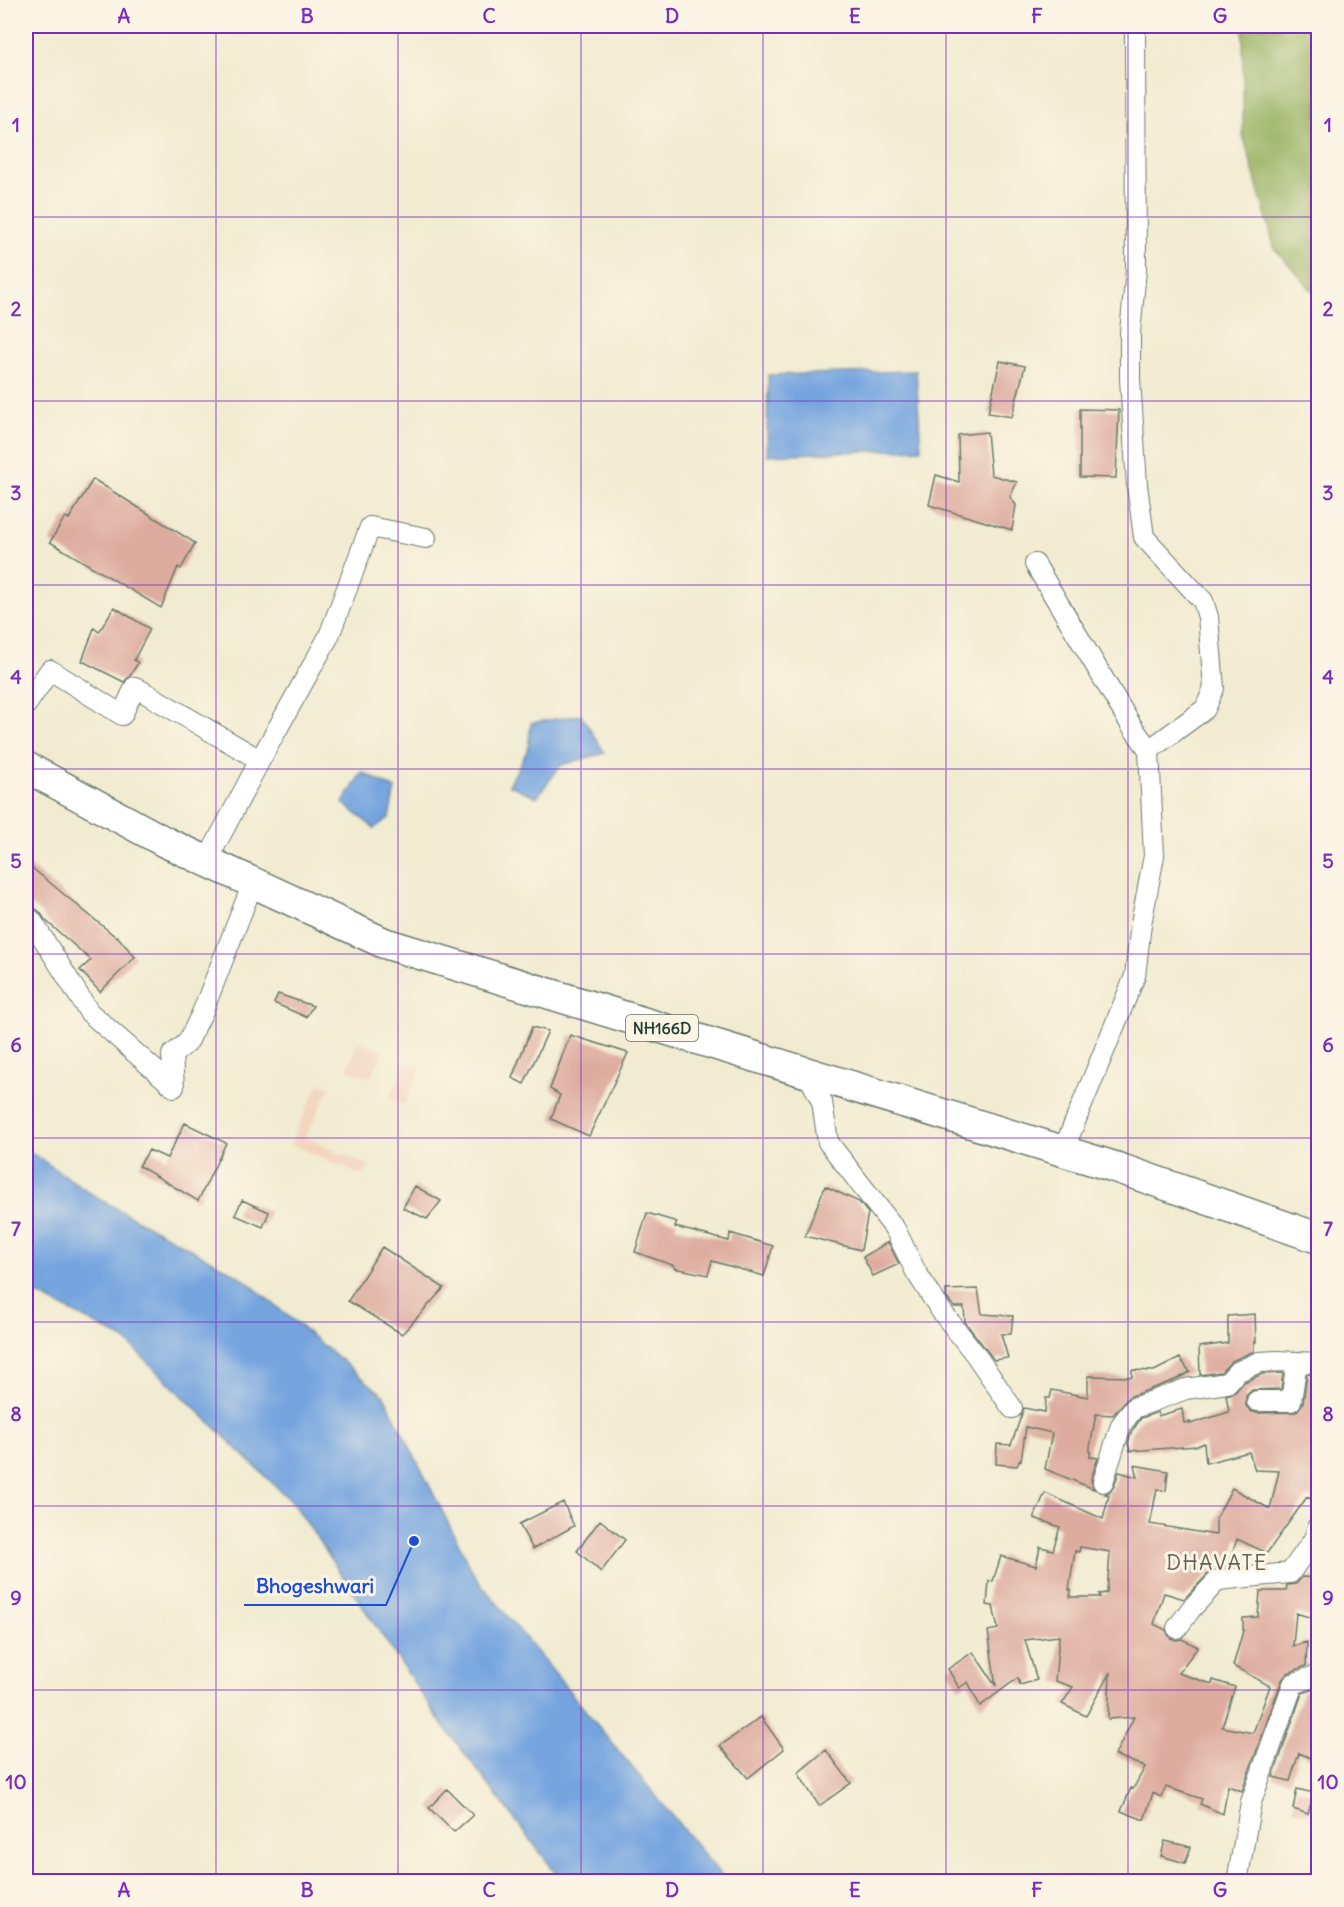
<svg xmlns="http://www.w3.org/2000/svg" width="1344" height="1907" font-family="Delius,sans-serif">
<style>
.built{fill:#f2d5bd}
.forest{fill:#98b264;stroke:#5c784c;stroke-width:1.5}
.water{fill:#75a4df;stroke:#4a708a;stroke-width:1.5}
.building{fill:#ddac9f;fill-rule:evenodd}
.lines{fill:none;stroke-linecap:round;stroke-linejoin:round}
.minor-casing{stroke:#687a6b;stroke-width:22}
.highway-casing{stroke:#687a6b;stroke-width:33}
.minor{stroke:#fff;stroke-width:20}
.highway{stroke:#fff;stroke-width:30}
.grid{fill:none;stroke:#7b2cbf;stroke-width:1.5;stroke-opacity:0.55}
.labels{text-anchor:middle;stroke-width:6;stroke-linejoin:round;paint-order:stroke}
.shield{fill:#fcf5e5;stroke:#617469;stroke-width:1.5}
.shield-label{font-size:16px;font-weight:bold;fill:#1f3d34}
.quarter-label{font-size:21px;letter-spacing:1.5px;fill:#626459;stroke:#fcf5e5}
.leader{fill:none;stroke:#1d4ed8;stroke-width:2}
.callout-dot{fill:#1d4ed8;stroke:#fcf5e5;stroke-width:2}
.callout-label{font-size:20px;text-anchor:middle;font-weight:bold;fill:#1d4ed8;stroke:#fcf5e5;stroke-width:6;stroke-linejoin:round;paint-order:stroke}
.neatline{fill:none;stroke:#7b2cbf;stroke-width:2}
.grid-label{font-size:20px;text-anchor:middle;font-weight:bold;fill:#7b2cbf}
</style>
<rect width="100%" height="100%" fill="#fcf5e5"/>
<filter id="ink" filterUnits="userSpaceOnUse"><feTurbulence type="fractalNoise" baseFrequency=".0167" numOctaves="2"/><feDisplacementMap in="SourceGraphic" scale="12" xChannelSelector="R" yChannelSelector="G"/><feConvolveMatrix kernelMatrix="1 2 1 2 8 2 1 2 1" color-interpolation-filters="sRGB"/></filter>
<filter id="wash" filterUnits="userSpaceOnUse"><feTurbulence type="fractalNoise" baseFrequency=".008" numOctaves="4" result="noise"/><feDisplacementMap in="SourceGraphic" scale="24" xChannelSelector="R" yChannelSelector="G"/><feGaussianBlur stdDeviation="1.35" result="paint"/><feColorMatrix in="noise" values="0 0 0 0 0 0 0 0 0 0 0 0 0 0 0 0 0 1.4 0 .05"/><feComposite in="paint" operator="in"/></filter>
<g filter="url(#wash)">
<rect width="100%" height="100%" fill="#f1ebd1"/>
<!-- built -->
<path class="built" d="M 358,1041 L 383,1051 L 370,1078 L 347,1070 Z
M 406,1062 L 420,1069 L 404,1105 L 389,1098 Z
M 319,1083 L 331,1087 L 305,1137 L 369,1166 L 363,1176 L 290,1144 Z"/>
<!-- forest -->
<path class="forest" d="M 1243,26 L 1318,26 L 1318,297 L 1275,249 L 1243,135 Z"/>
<!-- water -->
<path class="water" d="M 916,371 L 921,449 L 767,455 L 768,375 Z
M 581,715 L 605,753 L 561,765 L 537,797 L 509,785 L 528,749 L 531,723 Z
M 362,772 L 395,789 L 389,818 L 374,828 L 343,803 Z
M 26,1149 L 101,1200 L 240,1276 L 384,1396 L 476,1578 L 726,1881 L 562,1881 L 439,1720 L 294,1504 L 124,1339 L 26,1288 Z"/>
<g id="blocks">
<!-- building -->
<path class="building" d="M 1000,361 L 1025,366 L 1012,417 L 988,413 Z
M 1080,409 L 1119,410 L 1116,478 L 1080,477 Z
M 987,432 L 991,475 L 1017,482 L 1010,497 L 1016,505 L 1012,530 L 929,505 L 936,475 L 959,482 L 958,435 Z
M 93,479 L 195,543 L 181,569 L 178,567 L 161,608 L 50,542 L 65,517 L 69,519 Z
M 114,607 L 150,629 L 134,660 L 138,663 L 130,676 L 124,682 L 82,661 L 94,628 L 99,632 Z
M 26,863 L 116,937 L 117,936 L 135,957 L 100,992 L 80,970 L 91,960 L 45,920 L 40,912 L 26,902 Z
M 278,994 L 313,1006 L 306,1017 L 274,1003 Z
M 532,1027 L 548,1031 L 524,1084 L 512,1078 Z
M 570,1035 L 628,1053 L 589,1136 L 551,1119 L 560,1095 L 550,1089 Z
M 185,1123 L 226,1143 L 198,1201 L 139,1166 L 149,1150 L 167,1158 Z
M 415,1186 L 441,1201 L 427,1219 L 403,1208 Z
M 825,1186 L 859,1202 L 868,1213 L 861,1250 L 805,1236 Z
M 242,1200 L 269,1212 L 263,1227 L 235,1215 Z
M 647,1213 L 677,1222 L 675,1227 L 729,1241 L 730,1233 L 773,1246 L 764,1276 L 712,1261 L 708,1275 L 674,1268 L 675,1266 L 635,1252 Z
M 888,1242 L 899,1264 L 873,1276 L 863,1257 Z
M 382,1247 L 444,1288 L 402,1334 L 348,1301 Z
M 978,1289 L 982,1314 L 1013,1316 L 1011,1334 L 1001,1334 L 1008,1358 L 994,1360 L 965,1322 L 964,1307 L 954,1307 L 946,1297 L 946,1290 Z
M 1255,1314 L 1256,1342 L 1254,1342 L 1254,1351 L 1232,1361 L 1221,1372 L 1200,1375 L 1199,1347 L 1228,1343 L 1228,1316 Z
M 1180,1358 L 1190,1372 L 1175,1380 L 1129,1397 L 1113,1415 L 1096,1414 L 1090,1447 L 1090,1457 L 1098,1458 L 1091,1479 L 1094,1489 L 1045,1469 L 1052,1433 L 1026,1427 L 1021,1460 L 1020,1459 L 1017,1466 L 996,1464 L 997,1444 L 1011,1445 L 1024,1408 L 1045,1412 L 1046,1398 L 1050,1398 L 1052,1390 L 1088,1397 L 1088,1376 L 1132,1377 L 1132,1370 L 1154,1371 Z
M 1283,1373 L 1281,1389 L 1252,1390 L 1246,1396 L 1246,1406 L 1251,1411 L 1257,1413 L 1296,1412 L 1303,1403 L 1307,1374 L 1318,1375 L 1318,1502 L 1307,1497 L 1267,1553 L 1237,1539 L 1228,1567 L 1213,1563 L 1210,1572 L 1184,1599 L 1164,1593 L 1154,1624 L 1166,1630 L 1170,1638 L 1176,1640 L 1182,1639 L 1198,1647 L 1178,1673 L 1212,1684 L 1213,1680 L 1235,1687 L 1222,1727 L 1253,1733 L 1270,1686 L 1233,1666 L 1243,1631 L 1243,1618 L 1258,1617 L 1260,1591 L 1286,1591 L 1287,1585 L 1296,1584 L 1302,1577 L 1318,1578 L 1318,1620 L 1296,1613 L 1293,1646 L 1307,1642 L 1306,1666 L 1288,1673 L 1282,1680 L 1242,1791 L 1228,1786 L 1223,1814 L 1200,1804 L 1202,1799 L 1166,1787 L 1161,1797 L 1153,1793 L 1144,1820 L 1121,1811 L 1131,1788 L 1133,1789 L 1145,1767 L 1115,1755 L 1134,1717 L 1108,1719 L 1110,1672 L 1086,1716 L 1062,1704 L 1073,1687 L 1055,1681 L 1059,1636 L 1025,1640 L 1037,1680 L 1020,1685 L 1018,1678 L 980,1706 L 968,1682 L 959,1688 L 948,1669 L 973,1652 L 996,1686 L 988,1631 L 998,1629 L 993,1606 L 987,1605 L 989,1581 L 993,1581 L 1001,1556 L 1036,1566 L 1040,1547 L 1053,1550 L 1060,1527 L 1034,1518 L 1045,1493 L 1103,1519 L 1109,1495 L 1105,1494 L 1111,1491 L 1114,1486 L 1119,1472 L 1137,1477 L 1134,1465 L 1168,1471 L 1166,1491 L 1157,1489 L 1150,1524 L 1216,1535 L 1216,1519 L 1232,1488 L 1270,1509 L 1279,1471 L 1255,1470 L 1249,1452 L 1206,1463 L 1204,1443 L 1197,1446 L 1130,1451 L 1128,1443 L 1132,1431 L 1141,1418 L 1158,1412 L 1158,1416 L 1182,1409 L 1184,1423 L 1190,1422 L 1190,1424 L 1229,1412 L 1226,1395 L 1235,1392 L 1244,1382 L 1262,1374 ZM 1080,1547 L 1110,1552 L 1107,1593 L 1099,1594 L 1100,1597 L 1070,1597 L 1071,1590 L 1069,1590 L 1075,1551 L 1079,1552 Z
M 563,1502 L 574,1526 L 533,1549 L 519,1524 Z
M 600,1520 L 625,1540 L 601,1572 L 577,1551 Z
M 1318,1688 L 1318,1761 L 1299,1753 L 1290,1781 L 1273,1777 L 1302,1693 Z
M 761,1717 L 784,1749 L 748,1778 L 720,1746 Z
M 826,1750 L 851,1783 L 819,1806 L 798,1773 Z
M 447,1789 L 473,1815 L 454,1832 L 429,1808 Z
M 1297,1789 L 1314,1793 L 1308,1814 L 1293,1809 Z
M 1165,1841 L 1191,1847 L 1185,1863 L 1161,1856 Z"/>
</g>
</g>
<g filter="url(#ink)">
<use href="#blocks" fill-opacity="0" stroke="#687a6b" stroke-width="1.5"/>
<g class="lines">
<!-- minor casing -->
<g class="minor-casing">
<path id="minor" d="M 1035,564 L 1131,725 L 1149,750 L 1205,709 L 1214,688 L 1208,617 L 1203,601 L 1144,537 L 1137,485 L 1130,379 L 1130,333 L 1136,270 L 1135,26
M 26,705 L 50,670 L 122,715 L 135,687 L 260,760 L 329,636 L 370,527 L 426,538
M 207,861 L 260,760
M 26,916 L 32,921 L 89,1012 L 174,1087
M 807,1072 L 822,1102 L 828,1142 L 895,1229 L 916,1272 L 942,1312 L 975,1354 L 1012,1408
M 174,1087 L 172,1055 L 188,1042 L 202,1013 L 253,883
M 1063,1151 L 1135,976 L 1141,924 L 1154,856 L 1149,750
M 1257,1401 L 1291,1401 L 1297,1362
M 1103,1482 L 1121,1425 L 1134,1408 L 1186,1389 L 1227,1383 L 1237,1372 L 1259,1362 L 1277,1361 L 1318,1363
M 1177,1628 L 1191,1609 L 1218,1580 L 1290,1573 L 1314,1539 L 1318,1526
M 1237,1882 L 1251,1802 L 1293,1684 L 1318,1675"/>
</g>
<!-- highway casing -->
<g class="highway-casing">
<path id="highway" d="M 26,767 L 165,842 L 384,943 L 1115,1167 L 1318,1238"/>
</g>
<!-- minor -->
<use href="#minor" class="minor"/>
<!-- highway -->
<use href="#highway" class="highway"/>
</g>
</g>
<!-- grid -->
<path class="grid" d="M 216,26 L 216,1882M 398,26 L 398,1882M 581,26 L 581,1882M 763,26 L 763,1882M 946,26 L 946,1882M 1128,26 L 1128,1882M 26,217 L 1318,217M 26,401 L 1318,401M 26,585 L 1318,585M 26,769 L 1318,769M 26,954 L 1318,954M 26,1138 L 1318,1138M 26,1322 L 1318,1322M 26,1506 L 1318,1506M 26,1690 L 1318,1690"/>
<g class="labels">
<!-- shield labels -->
<rect class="shield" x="626" y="1015" width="72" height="26" rx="4.5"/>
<g class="shield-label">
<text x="662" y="1034">NH166D</text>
</g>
<!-- quarter labels -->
<g class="quarter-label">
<text x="1217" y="1570">DHAVATE</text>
</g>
</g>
<!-- callouts -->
<path class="leader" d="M414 1541L386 1605H244"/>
<circle class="callout-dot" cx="414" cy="1541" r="6"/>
<g class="callout-label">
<text x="315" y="1593">Bhogeshwari</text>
</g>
<!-- margin -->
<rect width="1344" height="1907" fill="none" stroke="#fcf5e5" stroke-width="66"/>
<rect x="33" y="33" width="1278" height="1841" class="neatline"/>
<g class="grid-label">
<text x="124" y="23">A</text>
<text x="307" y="23">B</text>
<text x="489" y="23">C</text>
<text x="672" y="23">D</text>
<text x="855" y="23">E</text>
<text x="1037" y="23">F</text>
<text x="1220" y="23">G</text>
<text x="16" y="132">1</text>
<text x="1328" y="132">1</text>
<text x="16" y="316">2</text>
<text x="1328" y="316">2</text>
<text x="16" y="500">3</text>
<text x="1328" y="500">3</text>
<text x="16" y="684">4</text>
<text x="1328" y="684">4</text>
<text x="16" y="868">5</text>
<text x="1328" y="868">5</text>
<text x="16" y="1052">6</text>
<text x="1328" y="1052">6</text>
<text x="16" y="1236">7</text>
<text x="1328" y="1236">7</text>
<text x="16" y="1421">8</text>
<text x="1328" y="1421">8</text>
<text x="16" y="1605">9</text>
<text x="1328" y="1605">9</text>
<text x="16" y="1789">10</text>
<text x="1328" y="1789">10</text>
<text x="124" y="1897">A</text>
<text x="307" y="1897">B</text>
<text x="489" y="1897">C</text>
<text x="672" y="1897">D</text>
<text x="855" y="1897">E</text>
<text x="1037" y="1897">F</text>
<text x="1220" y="1897">G</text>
</g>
</svg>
